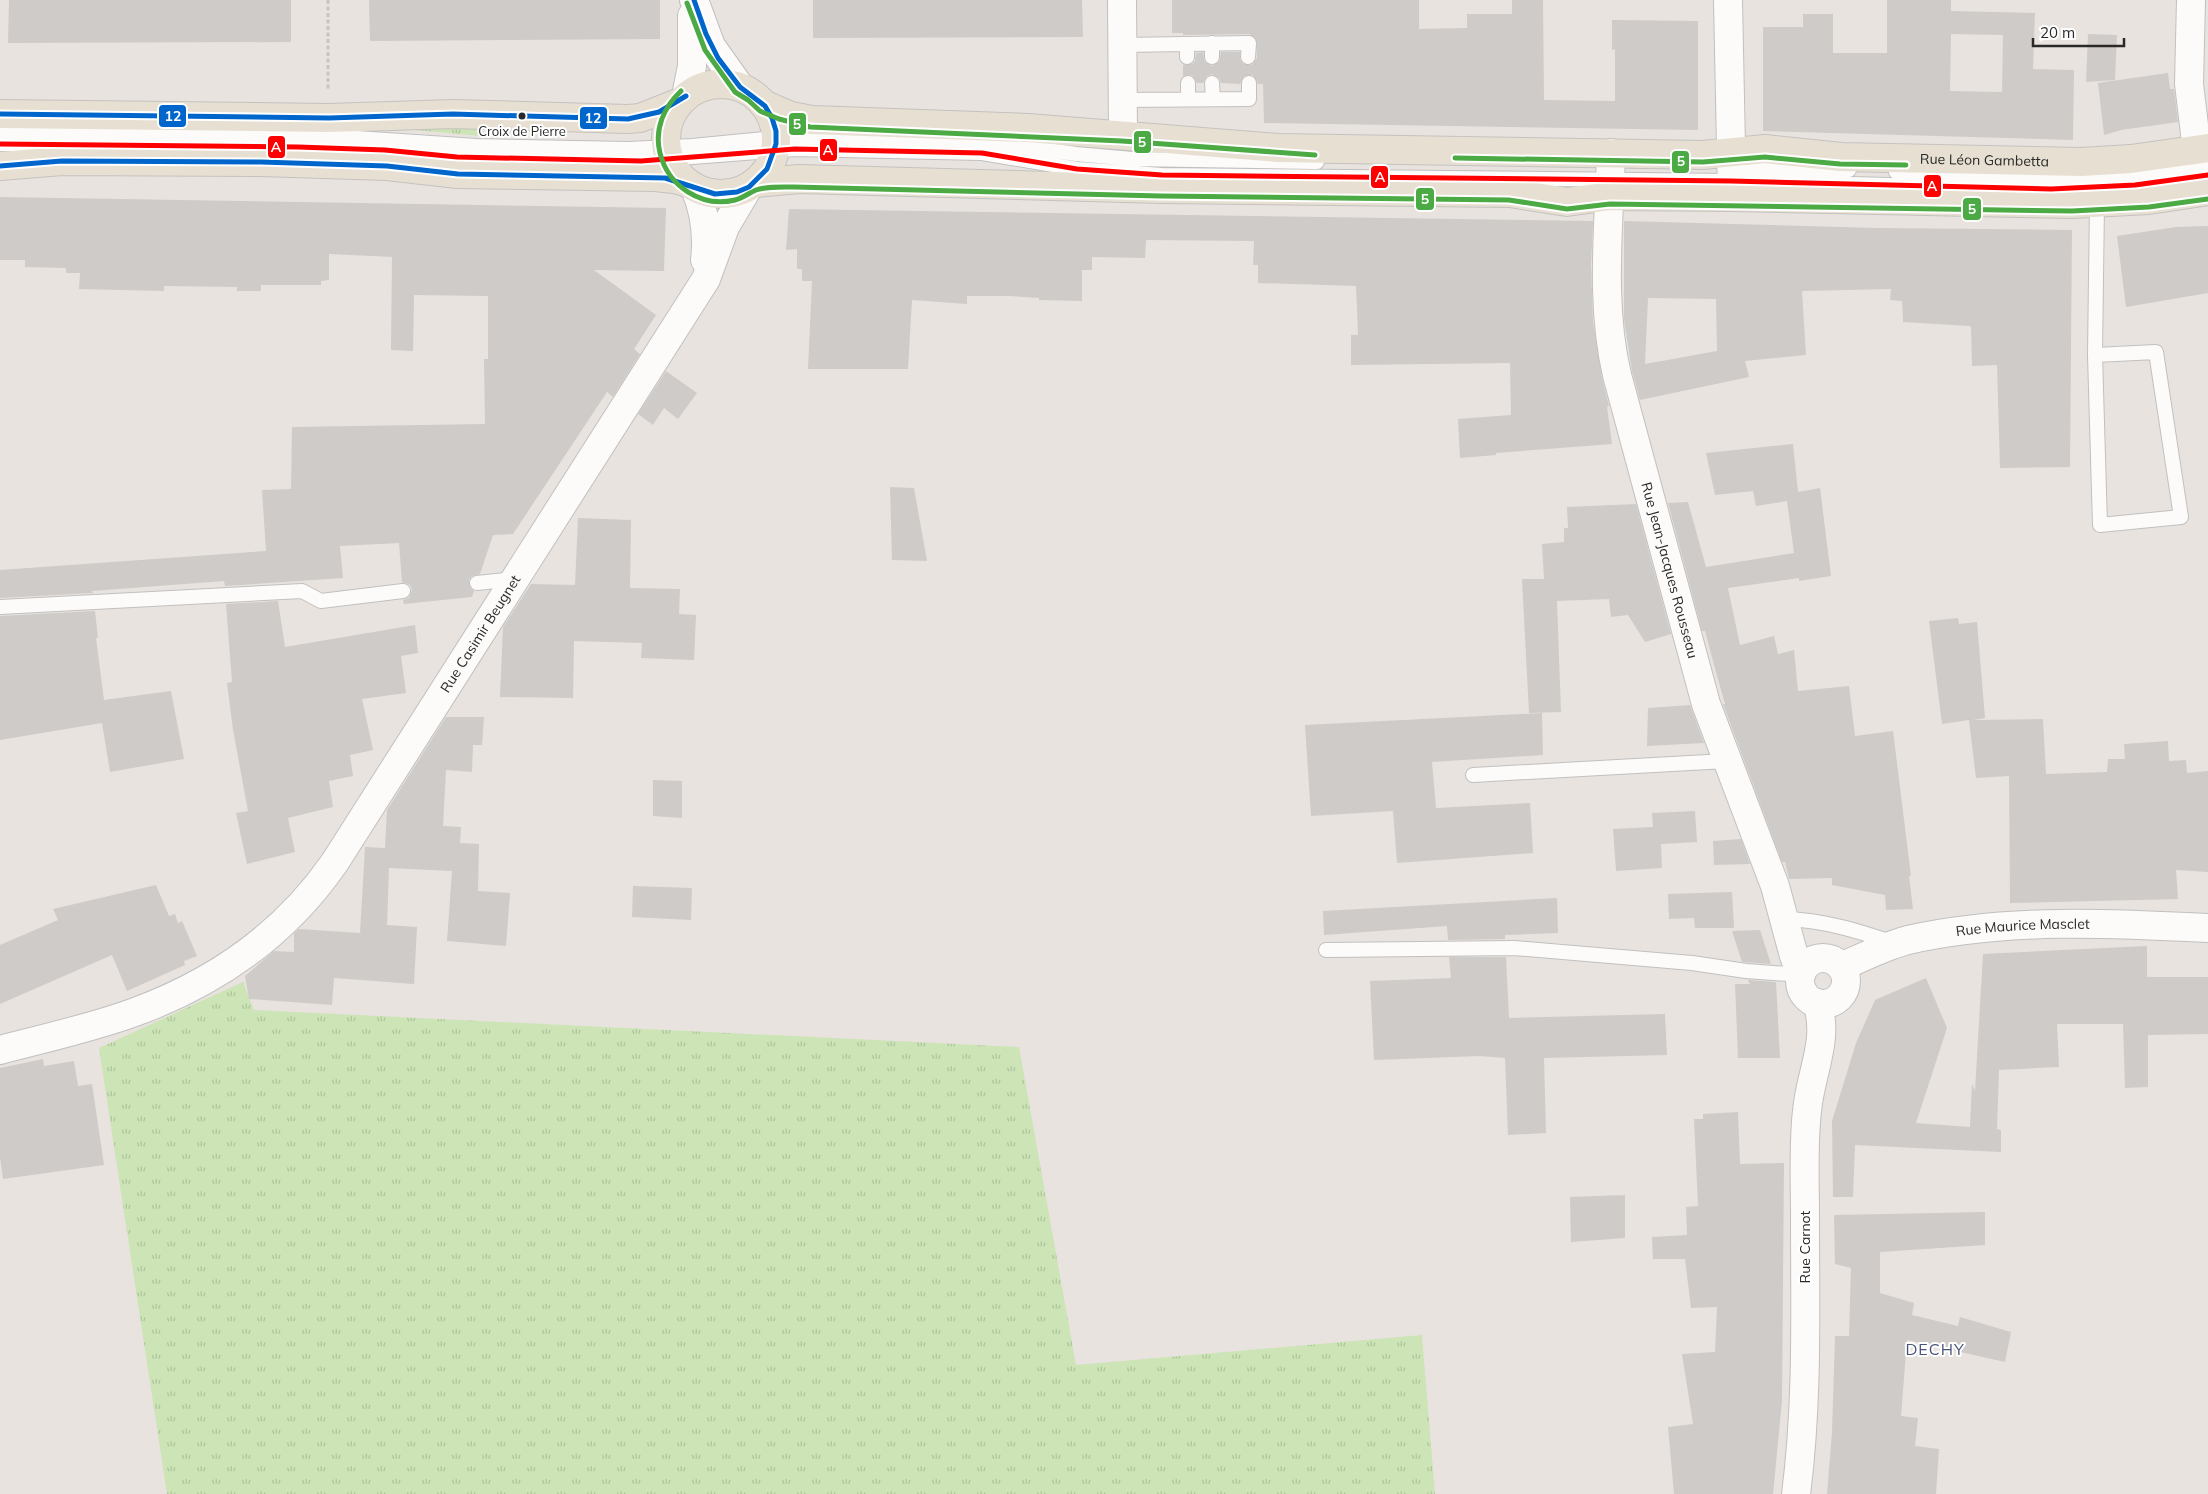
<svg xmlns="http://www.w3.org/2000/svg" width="2208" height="1494" font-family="Mulish,sans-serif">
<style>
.grass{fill:url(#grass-tufts)}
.building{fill:#cfcbc8;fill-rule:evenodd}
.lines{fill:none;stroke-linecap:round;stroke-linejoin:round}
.lane-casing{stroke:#c1c0c0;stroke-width:16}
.street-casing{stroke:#c1c0c0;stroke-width:30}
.primary-casing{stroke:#c4c2c0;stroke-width:30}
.path{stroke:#c6c5c5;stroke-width:3;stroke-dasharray:4 2.5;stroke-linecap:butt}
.lane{stroke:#fcfbfa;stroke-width:14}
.street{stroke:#fcfbfa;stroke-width:28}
.primary{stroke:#e7e0d2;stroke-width:28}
.bus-1-casing{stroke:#fff;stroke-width:9}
.bus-2-casing{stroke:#fff;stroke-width:9}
.bus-3-casing{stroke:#fff;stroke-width:9}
.bus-1{stroke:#06c;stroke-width:5}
.bus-2{stroke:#fe0000;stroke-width:5}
.bus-3{stroke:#4caa44;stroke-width:5}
.bus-dot{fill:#292929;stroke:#fff;stroke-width:2}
.labels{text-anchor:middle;stroke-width:4;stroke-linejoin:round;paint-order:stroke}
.bus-label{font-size:13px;fill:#292929;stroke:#fff}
.street-label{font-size:14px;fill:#292929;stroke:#fff}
.quarter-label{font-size:16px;letter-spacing:1px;fill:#48557b;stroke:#fff}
.line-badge{stroke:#fff;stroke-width:2}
.badge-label{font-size:14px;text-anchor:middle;font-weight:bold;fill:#fff}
</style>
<defs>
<pattern id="grass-tufts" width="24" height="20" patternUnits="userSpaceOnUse" patternTransform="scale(1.25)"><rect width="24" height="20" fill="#cce4b6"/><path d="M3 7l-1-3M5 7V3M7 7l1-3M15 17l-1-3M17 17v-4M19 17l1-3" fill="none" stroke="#afc49c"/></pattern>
</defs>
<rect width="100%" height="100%" fill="#e8e3de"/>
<!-- grass -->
<path class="grass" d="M 481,124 L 481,136 L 414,130 L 414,127 Z
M 243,982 L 254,1010 L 1019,1047 L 1076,1365 L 1422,1335 L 1435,1494 L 167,1494 L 99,1048 Z"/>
<!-- building -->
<path class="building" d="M 9,0 L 291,0 L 291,42 L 8,43 Z
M 369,0 L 660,0 L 660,39 L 370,41 Z
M 813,0 L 1082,0 L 1083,37 L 813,38 Z
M 1172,0 L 1419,0 L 1419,29 L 1467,28 L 1467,14 L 1512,14 L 1512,0 L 1543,0 L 1544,100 L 1615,101 L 1615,49 L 1612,50 L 1612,20 L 1698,21 L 1698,130 L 1264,123 L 1263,84 L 1258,84 L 1253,75 L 1244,76 L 1240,84 L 1221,83 L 1219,78 L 1212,74 L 1207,76 L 1203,83 L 1197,83 L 1192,75 L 1183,76 L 1183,65 L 1192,64 L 1195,61 L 1196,53 L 1203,52 L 1205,62 L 1212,66 L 1219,62 L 1221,52 L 1240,52 L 1240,60 L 1243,64 L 1252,65 L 1257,58 L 1256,39 L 1249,34 L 1183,35 L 1183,33 L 1172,33 Z
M 1887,0 L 1951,0 L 1951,11 L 2035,13 L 2033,69 L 2074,70 L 2073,140 L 1763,131 L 1763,27 L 1803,27 L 1803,14 L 1833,14 L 1833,53 L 1887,53 ZM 1951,34 L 2003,35 L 2002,92 L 1950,91 Z
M 2088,34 L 2117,35 L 2115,80 L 2086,82 Z
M 2168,73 L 2170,89 L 2174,89 L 2178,122 L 2121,130 L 2104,135 L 2098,83 Z
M 0,197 L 666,208 L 664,271 L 594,270 L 656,315 L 634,349 L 640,354 L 613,397 L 607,392 L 513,534 L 493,535 L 480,574 L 472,576 L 469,580 L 470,588 L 474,591 L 472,597 L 404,604 L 403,600 L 409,598 L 412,590 L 410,585 L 402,582 L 399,543 L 340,546 L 343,578 L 225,586 L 224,581 L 92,591 L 93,593 L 0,598 L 0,570 L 266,551 L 262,490 L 291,489 L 292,427 L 485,424 L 484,359 L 488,359 L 488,296 L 414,295 L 413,351 L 391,350 L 392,257 L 329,254 L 329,280 L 321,281 L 321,285 L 261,285 L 261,291 L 237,291 L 237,287 L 164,286 L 164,291 L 79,289 L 80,273 L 66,273 L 66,268 L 25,267 L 25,260 L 0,260 Z
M 789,209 L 1593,221 L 1591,265 L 1593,322 L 1602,378 L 1609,406 L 1607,407 L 1612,444 L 1496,453 L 1496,455 L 1460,458 L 1458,419 L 1511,415 L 1510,363 L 1351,365 L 1351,335 L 1358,335 L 1356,286 L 1258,283 L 1258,265 L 1253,265 L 1254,241 L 1146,240 L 1145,258 L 1092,257 L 1092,270 L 1082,270 L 1082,301 L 1039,300 L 1039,298 L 1009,296 L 967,296 L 967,304 L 912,300 L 908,369 L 808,369 L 812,281 L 802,281 L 802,269 L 797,269 L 797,249 L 786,250 Z
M 1624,221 L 1877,228 L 2072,230 L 2070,467 L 2000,468 L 1997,365 L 1972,366 L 1971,327 L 1969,326 L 1903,322 L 1902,301 L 1890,300 L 1891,289 L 1802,291 L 1806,355 L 1745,361 L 1749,377 L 1640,400 L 1632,371 L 1624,319 ZM 1648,298 L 1716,299 L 1717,351 L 1645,364 Z
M 2208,226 L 2208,293 L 2126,307 L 2117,236 L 2176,227 Z
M 666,371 L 697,393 L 678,419 L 664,408 L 653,425 L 638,414 Z
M 1793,444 L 1798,492 L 1820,488 L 1831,576 L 1799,581 L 1799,578 L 1728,588 L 1740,645 L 1774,636 L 1778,654 L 1794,650 L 1798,691 L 1849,686 L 1855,736 L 1893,731 L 1911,876 L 1909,876 L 1913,909 L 1886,910 L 1885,895 L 1832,885 L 1832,878 L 1789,879 L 1785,862 L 1782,862 L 1723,704 L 1725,704 L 1716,672 L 1705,631 L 1702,631 L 1668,503 L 1688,502 L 1706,567 L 1794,553 L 1787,501 L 1756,506 L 1753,491 L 1715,495 L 1706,453 Z
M 890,487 L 914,488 L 927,561 L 892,560 Z
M 1636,504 L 1671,634 L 1645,642 L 1628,615 L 1611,617 L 1609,599 L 1557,601 L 1561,712 L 1529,713 L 1522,579 L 1544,579 L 1542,544 L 1564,542 L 1564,528 L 1568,528 L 1567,507 Z
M 578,518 L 631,520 L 630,588 L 680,589 L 679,614 L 696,615 L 694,660 L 641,658 L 642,643 L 574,641 L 573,698 L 500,697 L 503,627 L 531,584 L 575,585 Z
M 278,601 L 285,647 L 415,625 L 418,653 L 401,656 L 406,693 L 362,699 L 373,750 L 350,755 L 353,776 L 329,781 L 333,807 L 288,818 L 295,852 L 247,864 L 236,813 L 248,811 L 233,730 L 227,683 L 232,682 L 226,604 Z
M 95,611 L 98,638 L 96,638 L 104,700 L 171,691 L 184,759 L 110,772 L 102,723 L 0,740 L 0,616 Z
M 1958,618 L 1959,624 L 1977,622 L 1985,718 L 1973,720 L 2043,719 L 2046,774 L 2107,772 L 2108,759 L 2125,759 L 2124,744 L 2168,741 L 2169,761 L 2186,760 L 2187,773 L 2208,771 L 2208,872 L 2176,870 L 2178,899 L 2010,903 L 2009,776 L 1976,778 L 1969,720 L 1942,724 L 1929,621 Z
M 1690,705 L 1704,743 L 1647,746 L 1648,708 Z
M 1542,713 L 1543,755 L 1432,762 L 1436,808 L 1530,803 L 1533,853 L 1397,863 L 1393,811 L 1311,816 L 1305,725 Z
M 446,717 L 484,717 L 482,745 L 473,745 L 472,772 L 446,770 L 443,826 L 461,827 L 460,843 L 479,844 L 478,891 L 510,893 L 506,946 L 447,941 L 452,871 L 389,868 L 387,925 L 417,927 L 414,984 L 334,978 L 332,1005 L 249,999 L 245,976 L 274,951 L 294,952 L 294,933 L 299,929 L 360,933 L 365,847 L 385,848 L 387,810 Z
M 653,780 L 682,781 L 682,818 L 653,816 Z
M 1695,811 L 1697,842 L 1661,844 L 1662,868 L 1616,871 L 1613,829 L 1653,827 L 1652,813 Z
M 1741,839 L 1750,864 L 1714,865 L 1713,841 Z
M 156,885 L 169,916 L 175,914 L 178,923 L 182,921 L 197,956 L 184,961 L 185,965 L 127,991 L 112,955 L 0,1004 L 0,945 L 58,920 L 53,909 Z
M 633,886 L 692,888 L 691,920 L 632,917 Z
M 1732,892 L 1734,928 L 1695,928 L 1694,918 L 1669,919 L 1668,894 Z
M 1557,898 L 1558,933 L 1505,935 L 1505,939 L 1448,940 L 1447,926 L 1324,935 L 1323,911 Z
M 1760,930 L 1771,964 L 1742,962 L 1732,931 Z
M 2147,946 L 2147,977 L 2208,977 L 2208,1034 L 2148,1035 L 2148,1087 L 2125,1088 L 2123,1024 L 2057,1024 L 2059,1067 L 1999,1070 L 1997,1129 L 2001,1130 L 2001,1152 L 1855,1145 L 1853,1197 L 1833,1197 L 1832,1121 L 1856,1043 L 1875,1000 L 1926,978 L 1947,1028 L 1916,1123 L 1970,1127 L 1972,1084 L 1975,1091 L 1983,954 Z
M 1449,957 L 1506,957 L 1509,1018 L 1665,1014 L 1667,1055 L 1544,1058 L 1546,1133 L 1508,1135 L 1505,1058 L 1480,1056 L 1374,1060 L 1370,981 L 1451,978 Z
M 1748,980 L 1776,982 L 1780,1058 L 1738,1058 L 1735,984 L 1750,984 Z
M 43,1059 L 44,1066 L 74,1061 L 78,1086 L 92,1084 L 104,1165 L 3,1179 L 0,1157 L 0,1068 Z
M 1738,1112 L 1740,1164 L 1784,1163 L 1782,1401 L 1773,1494 L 1674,1494 L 1668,1427 L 1693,1424 L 1682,1354 L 1715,1352 L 1717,1307 L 1691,1308 L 1685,1259 L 1653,1259 L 1652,1237 L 1687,1235 L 1686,1207 L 1698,1206 L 1694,1119 L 1703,1119 L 1703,1114 Z
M 1625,1195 L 1625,1238 L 1571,1242 L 1570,1197 Z
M 1985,1212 L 1985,1245 L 1880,1252 L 1880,1293 L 1914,1303 L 1912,1315 L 1958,1326 L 1960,1317 L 2011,1332 L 2005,1362 L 1907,1340 L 1901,1416 L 1918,1418 L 1915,1446 L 1939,1449 L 1936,1494 L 1827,1494 L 1832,1432 L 1835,1336 L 1849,1336 L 1851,1268 L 1835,1264 L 1834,1215 Z"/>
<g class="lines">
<!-- lane casing -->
<g class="lane-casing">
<path id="lane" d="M 1212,43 L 1212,57
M 1187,44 L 1187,57
M 1122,45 L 1249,43 L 1248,57
M 1188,83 L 1188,99
M 1212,83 L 1213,99
M 1123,100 L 1249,99 L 1249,83
M 0,131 L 326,136 L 476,146 L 628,149 L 692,146 L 776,138 L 812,137 L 997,143 L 1076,154 L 1132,159 L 1317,162
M 0,144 L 298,147 L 385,150 L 457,157 L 641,161 L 795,149 L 982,153 L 1077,169 L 1162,175 L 1731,181 L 2051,189 L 2135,185 L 2208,175
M 1726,167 L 1849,170
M 1896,172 L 2078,176 L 2133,172 L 2208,163
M 2095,355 L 2156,352 L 2181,517 L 2100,525 L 2095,355 L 2097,203
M 477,583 L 515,579
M 0,607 L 302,591 L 321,601 L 403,591
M 1473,775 L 1726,761
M 1785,919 C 1823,920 1858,931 1894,943
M 1326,950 L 1514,948 L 1692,963 L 1746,971 L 1801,975"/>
</g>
<!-- street casing -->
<g class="street-casing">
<g id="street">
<path d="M 694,0 L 711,46 L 740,87"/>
<path d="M 1122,0 L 1123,134"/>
<path d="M 1728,0 L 1732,197"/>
<path d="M 2191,0 L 2189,84 L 2197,150"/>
<path d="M 686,96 L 692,66 L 692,16"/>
<path id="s1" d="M 1611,153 C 1609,227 1600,303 1617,375 L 1706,704 L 1775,886 L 1794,956 L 1801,975"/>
<path d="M 695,188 C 705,212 708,234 705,260"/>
<circle cx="1823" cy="981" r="23"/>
<path id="s2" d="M 1841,967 C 1863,957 1885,946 1908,940 C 2006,918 2109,923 2208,928"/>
<path id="s3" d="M 0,1050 C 45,1038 92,1028 135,1012 C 217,982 286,933 335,862 L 706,279 L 725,227 L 748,188"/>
<path d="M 1796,1494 C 1808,1402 1805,1309 1805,1217 C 1805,1182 1803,1146 1807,1111 C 1810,1074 1830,1039 1817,1003"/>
</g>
</g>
<!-- primary casing -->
<g class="primary-casing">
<g id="primary">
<circle cx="721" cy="139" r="55"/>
<path id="s4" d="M 763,104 L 791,116 L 812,120 L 1028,128 L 1278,148 L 1703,155 L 1765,149 L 1841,157 L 2081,162 L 2131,159 L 2208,148"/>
<path d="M 0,114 L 329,118 L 453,114 L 628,119 L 640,118 L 678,103"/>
<path d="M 0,166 L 62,161 L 261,162 L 387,166 L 458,174 L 655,177 L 674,179 L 685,182"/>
<path d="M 755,183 L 799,179 L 1161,189 L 1510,193 L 1567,202 L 1610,196 L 1732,197 L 2072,204 L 2149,200 L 2208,191"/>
</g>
</g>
<!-- path -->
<path class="path" d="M 328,0 L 328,89"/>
<!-- lane -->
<use href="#lane" class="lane"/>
<!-- street -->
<use href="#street" class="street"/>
<!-- primary -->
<use href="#primary" class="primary"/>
<!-- bus-1 casing -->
<g class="bus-1-casing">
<path id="bus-1" d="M 0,114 L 329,118 L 453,114 L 628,119 L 659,112 L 686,96
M 0,166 L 62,161 L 261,162 L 387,166 L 458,174 L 665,178 L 715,194 L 737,192 L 749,187 L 767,169 L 776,144 L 776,131 L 772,118 L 765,106 L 740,87 L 718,58 L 706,34 L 694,0"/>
</g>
<!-- bus-2 casing -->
<g class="bus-2-casing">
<path id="bus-2" d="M 0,144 L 298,147 L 385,150 L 457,157 L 641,161 L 795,149 L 982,153 L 1077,169 L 1162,175 L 1731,181 L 2051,189 L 2135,185 L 2208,175"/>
</g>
<!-- bus-3 casing -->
<g class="bus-3-casing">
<path id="bus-3" d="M 687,3 L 705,50 L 735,92 L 748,100 L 760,111 L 779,119 L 810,127 L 1122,141 L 1315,155
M 681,91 C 664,107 654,129 660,153 C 668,186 701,208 735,200 C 743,198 749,193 756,190 C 767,186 782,187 794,187 L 1161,196 L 1509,200 L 1567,209 L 1610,204 L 2072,211 L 2149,207 L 2208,199
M 1455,158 L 1703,162 L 1765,157 L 1840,164 L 1906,165"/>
</g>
<!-- bus-1 -->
<use href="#bus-1" class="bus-1"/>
<!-- bus-2 -->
<use href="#bus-2" class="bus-2"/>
<!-- bus-3 -->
<use href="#bus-3" class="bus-3"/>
</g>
<!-- markers -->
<circle class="bus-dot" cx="522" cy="116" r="4.5"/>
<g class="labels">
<!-- bus labels -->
<g class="bus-label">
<text x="522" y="136">Croix de Pierre</text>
</g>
<!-- street labels -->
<g class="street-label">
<text dy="5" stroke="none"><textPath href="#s4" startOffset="1226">Rue Léon Gambetta</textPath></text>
<text dy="5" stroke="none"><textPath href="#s1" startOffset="425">Rue Jean-Jacques Rousseau</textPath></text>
<text dy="5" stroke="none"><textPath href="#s3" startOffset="665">Rue Casimir Beugnet</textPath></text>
<text dy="5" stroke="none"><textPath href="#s2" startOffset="188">Rue Maurice Masclet</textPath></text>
<text transform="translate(1805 1247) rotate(-90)" y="5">Rue Carnot</text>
</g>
<!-- quarter labels -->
<g class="quarter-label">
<text x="1935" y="1355">DECHY</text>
</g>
</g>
<g class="line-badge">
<rect x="158" y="104" width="29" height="24" rx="5" fill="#06c"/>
<rect x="579" y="106" width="29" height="24" rx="5" fill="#06c"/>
<rect x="788" y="112" width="19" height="24" rx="5" fill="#4caa44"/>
<rect x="1133" y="130" width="19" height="24" rx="5" fill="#4caa44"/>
<rect x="267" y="135" width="19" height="24" rx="5" fill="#fe0000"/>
<rect x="819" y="138" width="19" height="24" rx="5" fill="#fe0000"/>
<rect x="1671" y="150" width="19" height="24" rx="5" fill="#4caa44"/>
<rect x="1370" y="165" width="19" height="24" rx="5" fill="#fe0000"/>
<rect x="1923" y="174" width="19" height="24" rx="5" fill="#fe0000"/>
<rect x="1415" y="187" width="20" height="24" rx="5" fill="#4caa44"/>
<rect x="1962" y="197" width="20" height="24" rx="5" fill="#4caa44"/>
</g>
<g class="badge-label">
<text x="173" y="121">12</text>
<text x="593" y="123">12</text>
<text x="797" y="129">5</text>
<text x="1142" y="147">5</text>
<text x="276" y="152">A</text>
<text x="828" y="155">A</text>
<text x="1681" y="166">5</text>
<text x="1380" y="182">A</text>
<text x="1932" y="191">A</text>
<text x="1425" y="204">5</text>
<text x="1972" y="214">5</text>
</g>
<!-- scale -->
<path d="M2033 38v8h91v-8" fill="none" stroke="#292929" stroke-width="2.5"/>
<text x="2040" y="38" font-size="15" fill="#292929" stroke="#ffffff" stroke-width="4" paint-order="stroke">20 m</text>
</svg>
